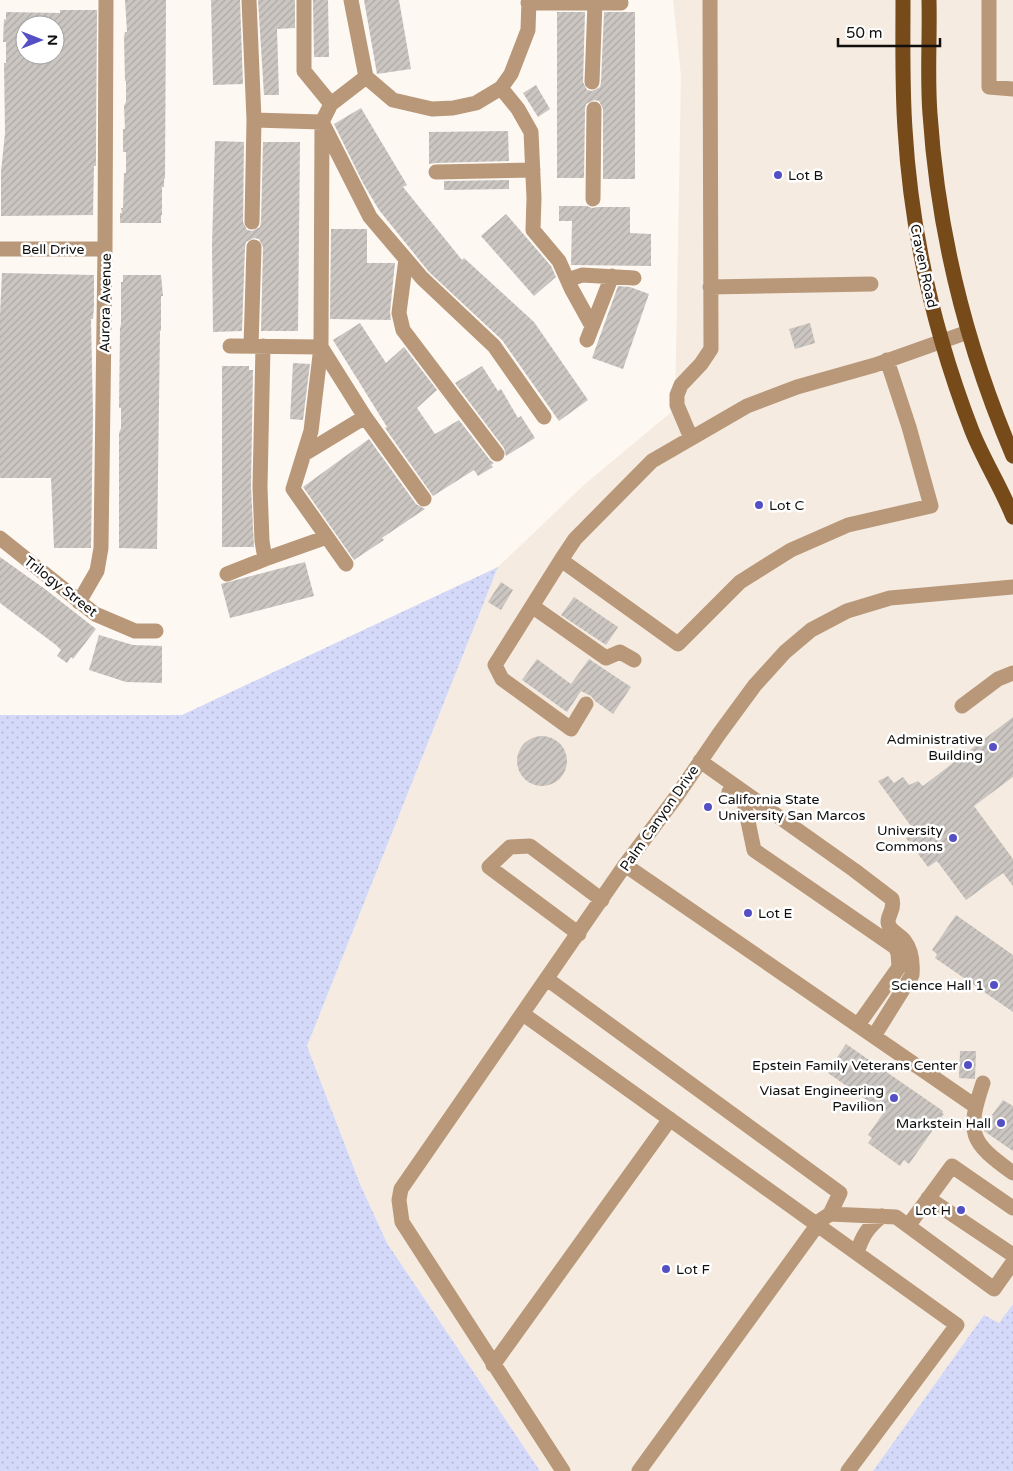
<svg xmlns="http://www.w3.org/2000/svg" width="1013" height="1471" font-family="'Varela Round',sans-serif">
<style>
.built{fill:#f5ebe0}
.green{fill:url(#green-dots)}
.building{fill:url(#building-hatch);fill-rule:evenodd}
.lines{fill:none;stroke-linecap:round;stroke-linejoin:round}
.minor{stroke:#b89879;stroke-width:15}
.major{stroke:#764a19;stroke-width:15}
.poi-dot{fill:#554fc6;stroke:#fff;stroke-width:2}
.labels{text-anchor:middle;stroke-width:5;stroke-linejoin:round;paint-order:stroke}
.poi-label{font-size:14px;fill:#100f0d;stroke:#fff;text-anchor:end}
.street-label{font-size:14px;fill:#100f0d;stroke:#fff}
</style>
<defs>
<pattern id="green-dots" width="8" height="8" patternUnits="userSpaceOnUse" patternTransform="scale(1.25)"><rect width="8" height="8" fill="#d4d9f9"/><path d="M2 2h.1M6 6h.1" fill="none" stroke="#b5b9d4" stroke-width="1.8" stroke-linecap="round"/></pattern>
<pattern id="building-hatch" width="6" height="6" patternUnits="userSpaceOnUse" patternTransform="scale(1.25)"><rect width="6" height="6" fill="#cbc6c1"/><path d="M-1 1l2-2M0 6l6-6M5 7l2-2" fill="none" stroke="#ada9a5"/></pattern>
</defs>
<rect width="100%" height="100%" fill="#fef8f3"/>
<!-- built -->
<path class="built" d="M 673,0 L 1013,0 L 1013,1304 L 999,1324 L 984,1315 L 873,1471 L 540,1471 L 387,1243 L 360,1184 L 307,1046 L 498,567 L 585,484 L 675,409 L 681,76 Z"/>
<!-- green -->
<path class="green" d="M 498,567 L 307,1046 L 360,1184 L 387,1243 L 540,1471 L 0,1471 L 0,715 L 182,715 Z
M 1013,1304 L 1013,1471 L 873,1471 L 984,1315 L 999,1323 Z"/>
<!-- building -->
<path class="building" d="M 125,0 L 166,0 L 165,179 L 164,179 L 164,187 L 162,187 L 162,215 L 161,215 L 161,223 L 120,223 L 120,213 L 122,213 L 121,208 L 123,208 L 124,173 L 126,173 L 126,152 L 123,152 L 123,129 L 125,129 L 124,106 L 126,102 L 126,81 L 125,81 L 124,37 L 125,32 L 127,32 Z
M 211,0 L 240,0 L 243,84 L 213,85 Z
M 258,0 L 295,0 L 295,28 L 277,29 L 279,95 L 264,95 Z
M 313,0 L 328,0 L 329,57 L 314,57 Z
M 364,0 L 399,0 L 411,69 L 377,74 Z
M 60,10 L 97,10 L 96,151 L 96,166 L 94,166 L 93,215 L 1,216 L 1,172 L 5,133 L 4,63 L 6,63 L 6,42 L 3,42 L 4,19 L 6,20 L 6,12 L 60,13 ZM 25,25 L 59,25 L 60,54 L 25,55 Z
M 557,12 L 585,12 L 583,82 L 587,90 L 592,91 L 600,87 L 601,82 L 604,12 L 635,12 L 635,179 L 603,179 L 603,109 L 599,101 L 594,100 L 586,104 L 585,109 L 584,178 L 557,178 Z
M 536,85 L 550,109 L 538,117 L 523,93 Z
M 361,108 L 407,185 L 403,187 L 462,260 L 464,258 L 534,322 L 588,400 L 559,421 L 502,340 L 429,272 L 379,210 L 363,183 L 334,124 Z
M 508,131 L 509,161 L 436,163 L 429,164 L 429,132 Z
M 215,141 L 244,142 L 243,222 L 247,230 L 252,231 L 260,227 L 261,222 L 263,142 L 300,142 L 298,331 L 261,331 L 263,247 L 259,239 L 254,238 L 246,242 L 245,247 L 242,331 L 213,332 L 212,245 Z
M 509,180 L 509,189 L 444,190 L 444,181 Z
M 559,206 L 587,206 L 592,208 L 598,207 L 630,207 L 630,233 L 651,234 L 651,266 L 571,265 L 572,221 L 559,221 Z
M 506,214 L 551,266 L 556,277 L 534,296 L 481,236 Z
M 331,229 L 367,229 L 367,263 L 395,263 L 390,312 L 391,320 L 330,319 Z
M 2,273 L 94,275 L 94,305 L 93,319 L 91,319 L 93,413 L 91,548 L 54,548 L 51,478 L 0,478 L 0,315 Z
M 123,275 L 161,275 L 163,296 L 161,296 L 161,331 L 160,331 L 157,549 L 119,548 L 119,433 L 121,428 L 121,408 L 119,408 L 120,329 L 121,324 L 121,282 L 123,282 Z
M 618,286 L 630,287 L 649,294 L 623,369 L 592,358 Z
M 360,323 L 386,363 L 404,347 L 437,390 L 417,408 L 435,434 L 459,420 L 490,460 L 494,463 L 491,465 L 493,467 L 478,476 L 474,470 L 433,496 L 385,428 L 387,427 L 333,340 Z
M 810,323 L 815,343 L 795,349 L 789,329 Z
M 293,363 L 310,364 L 303,420 L 290,419 Z
M 222,366 L 249,366 L 249,370 L 253,370 L 251,487 L 254,547 L 222,547 Z
M 482,366 L 498,391 L 501,389 L 518,418 L 521,416 L 535,438 L 506,456 L 504,448 L 455,383 Z
M 369,439 L 416,504 L 425,509 L 382,538 L 384,540 L 354,560 L 303,487 Z
M 0,557 L 45,589 L 96,629 L 73,659 L 71,657 L 67,663 L 57,656 L 61,650 L 56,645 L 0,603 Z
M 305,562 L 314,596 L 230,618 L 221,584 Z
M 501,582 L 513,590 L 501,610 L 488,602 Z
M 574,597 L 618,627 L 606,645 L 561,615 Z
M 99,635 L 133,645 L 162,646 L 162,683 L 126,682 L 89,670 Z
M 537,659 L 571,684 L 589,659 L 631,687 L 613,714 L 595,701 L 591,696 L 581,691 L 567,712 L 522,680 Z
M 1013,717 L 1013,777 L 974,806 L 1013,859 L 1013,886 L 1003,873 L 966,900 L 937,861 L 928,867 L 906,838 L 916,833 L 878,781 L 888,776 L 894,783 L 903,777 L 909,785 L 918,781 L 923,786 Z
M517 761a25 25 0 1 1 50 0a25 25 0 1 1-50 0Z
M 956,915 L 1013,955 L 1013,1012 L 935,958 L 937,954 L 932,950 Z
M 846,1044 L 943,1111 L 942,1113 L 944,1114 L 909,1164 L 904,1160 L 900,1166 L 868,1143 L 872,1138 L 868,1135 L 884,1112 L 828,1073 L 831,1069 L 830,1068 Z
M 960,1051 L 976,1051 L 975,1079 L 959,1078 Z
M 1003,1100 L 1013,1106 L 1013,1151 L 984,1131 L 993,1116 L 992,1115 Z"/>
<g class="lines">
<!-- minor -->
<path class="minor" d="M 249,0 L 254,120 L 252,222
M 304,0 L 304,71 L 331,104
M 351,0 L 366,77 L 393,100 L 432,109 L 453,108 L 476,103 L 501,88 L 511,74 L 528,30 L 529,0
M 989,0 L 989,87 L 1013,89
M 528,3 L 621,3
M 592,82 L 595,3
M 501,88 L 518,109 L 531,132 L 534,198 L 533,230 L 559,261 L 571,288 L 592,326
M 254,120 L 322,122 L 370,217 L 422,278 L 494,346 L 544,417
M 436,172 L 533,170
M 593,199 L 594,109
M 0,249 L 105,249
M 406,259 L 399,313 L 403,330 L 497,454
M 568,280 L 582,275 L 634,278
M 710,287 L 871,284
M 587,340 L 612,276
M 230,346 L 321,347 L 365,417 L 304,454
M 251,346 L 254,247
M 263,346 L 260,487 L 262,541 L 265,559
M 887,360 L 909,427 L 931,506 L 848,525 L 791,550 L 740,582 L 678,644 L 561,560 L 575,539 L 652,461 L 747,406 L 797,387 L 875,365 L 968,332
M 365,417 L 424,499
M 691,438 L 677,405 L 677,395 L 681,385 L 701,364 L 711,349 L 710,0
M 0,538 L 95,614 L 135,631 L 156,631
M 561,560 L 495,665 L 502,679 L 571,729 L 586,704
M 346,564 L 293,489 L 311,431 L 321,347 L 322,122 L 331,104 L 366,77
M 227,574 L 265,559 L 327,537
M 79,602 L 97,571 L 101,548 L 105,249 L 106,0
M 532,606 L 606,658 L 620,652 L 634,660
M 962,706 L 998,679 L 1013,673
M 700,761 L 854,870 L 892,899 C 895,910 888,914 888,922 C 889,931 899,934 904,940 C 912,950 913,963 912,975 L 874,1036
M 729,792 L 744,802 L 754,850 L 895,947 L 898,953 L 899,967 L 858,1025
M 625,865 L 975,1106
M 579,934 L 489,867 L 510,847 L 530,846 L 602,900
M 547,979 L 840,1193 L 830,1214
M 523,1014 L 957,1325 L 848,1471
M 983,1083 C 966,1134 970,1142 1013,1173
M 928,1198 L 1013,1255
M 908,1226 L 952,1166 L 1013,1208
M 857,1253 C 862,1236 868,1227 882,1216
M 493,1365 L 670,1119
M 563,1471 L 402,1222 L 399,1200 L 401,1189 L 625,865 L 676,797 L 719,734 L 755,685 L 785,652 L 811,630 L 847,611 L 890,598 L 1013,587
M 639,1471 L 821,1220 L 830,1214 L 896,1217 L 994,1289 L 1013,1262"/>
<!-- major -->
<path class="major" d="M 903,0 C 903,43 902,86 905,129 C 911,232 935,335 972,431 C 984,461 1001,487 1013,517
M 929,0 C 930,38 927,76 930,114 C 938,234 966,346 1013,456"/>
</g>
<!-- markers -->
<g class="poi-dot">
<circle cx="778" cy="175" r="5"/>
<circle cx="759" cy="505" r="5"/>
<circle cx="993" cy="747" r="5"/>
<circle cx="708" cy="807" r="5"/>
<circle cx="953" cy="838" r="5"/>
<circle cx="748" cy="913" r="5"/>
<circle cx="994" cy="985" r="5"/>
<circle cx="968" cy="1065" r="5"/>
<circle cx="894" cy="1098" r="5"/>
<circle cx="1001" cy="1123" r="5"/>
<circle cx="961" cy="1210" r="5"/>
<circle cx="666" cy="1269" r="5"/>
</g>
<g class="labels">
<!-- poi labels -->
<g class="poi-label">
<text x="788" y="180" text-anchor="start">Lot B</text>
<text x="769" y="510" text-anchor="start">Lot C</text>
<text x="983" y="744">Administrative<tspan x="983" dy="16">Building</tspan></text>
<text x="718" y="804" text-anchor="start">California State<tspan x="718" dy="16">University San Marcos</tspan></text>
<text x="943" y="835">University<tspan x="943" dy="16">Commons</tspan></text>
<text x="758" y="918" text-anchor="start">Lot E</text>
<text x="984" y="990">Science Hall 1</text>
<text x="958" y="1070">Epstein Family Veterans Center</text>
<text x="884" y="1095">Viasat Engineering<tspan x="884" dy="16">Pavilion</tspan></text>
<text x="991" y="1128">Markstein Hall</text>
<text x="951" y="1215">Lot H</text>
<text x="676" y="1274" text-anchor="start">Lot F</text>
</g>
<!-- street labels -->
<g class="street-label">
<text x="53" y="254">Bell Drive</text>
<text transform="translate(924 266) rotate(78)" y="5">Craven Road</text>
<text transform="translate(105 303) rotate(-89)" y="5">Aurora Avenue</text>
<text transform="translate(61 586) rotate(38)" y="5">Trilogy Street</text>
<text transform="translate(659 818) rotate(-55)" y="5">Palm Canyon Drive</text>
</g>
</g>
<!-- north arrow -->
<g transform="translate(40 40) rotate(90)"><circle r="24" fill="#ffffff" stroke="#9f9f9e"/>
<path d="M0-4L9 19L0 12L-9 19Z" fill="#554fc6"/>
<text y="-8" font-size="14" font-weight="bold" text-anchor="middle" fill="#100f0d">N</text>
</g>
<!-- scale -->
<path d="M838 38v8h102v-8" fill="none" stroke="#100f0d" stroke-width="2.5"/>
<text x="846" y="38" font-size="15" fill="#100f0d" stroke="#ffffff" stroke-width="4" paint-order="stroke">50 m</text>
</svg>
